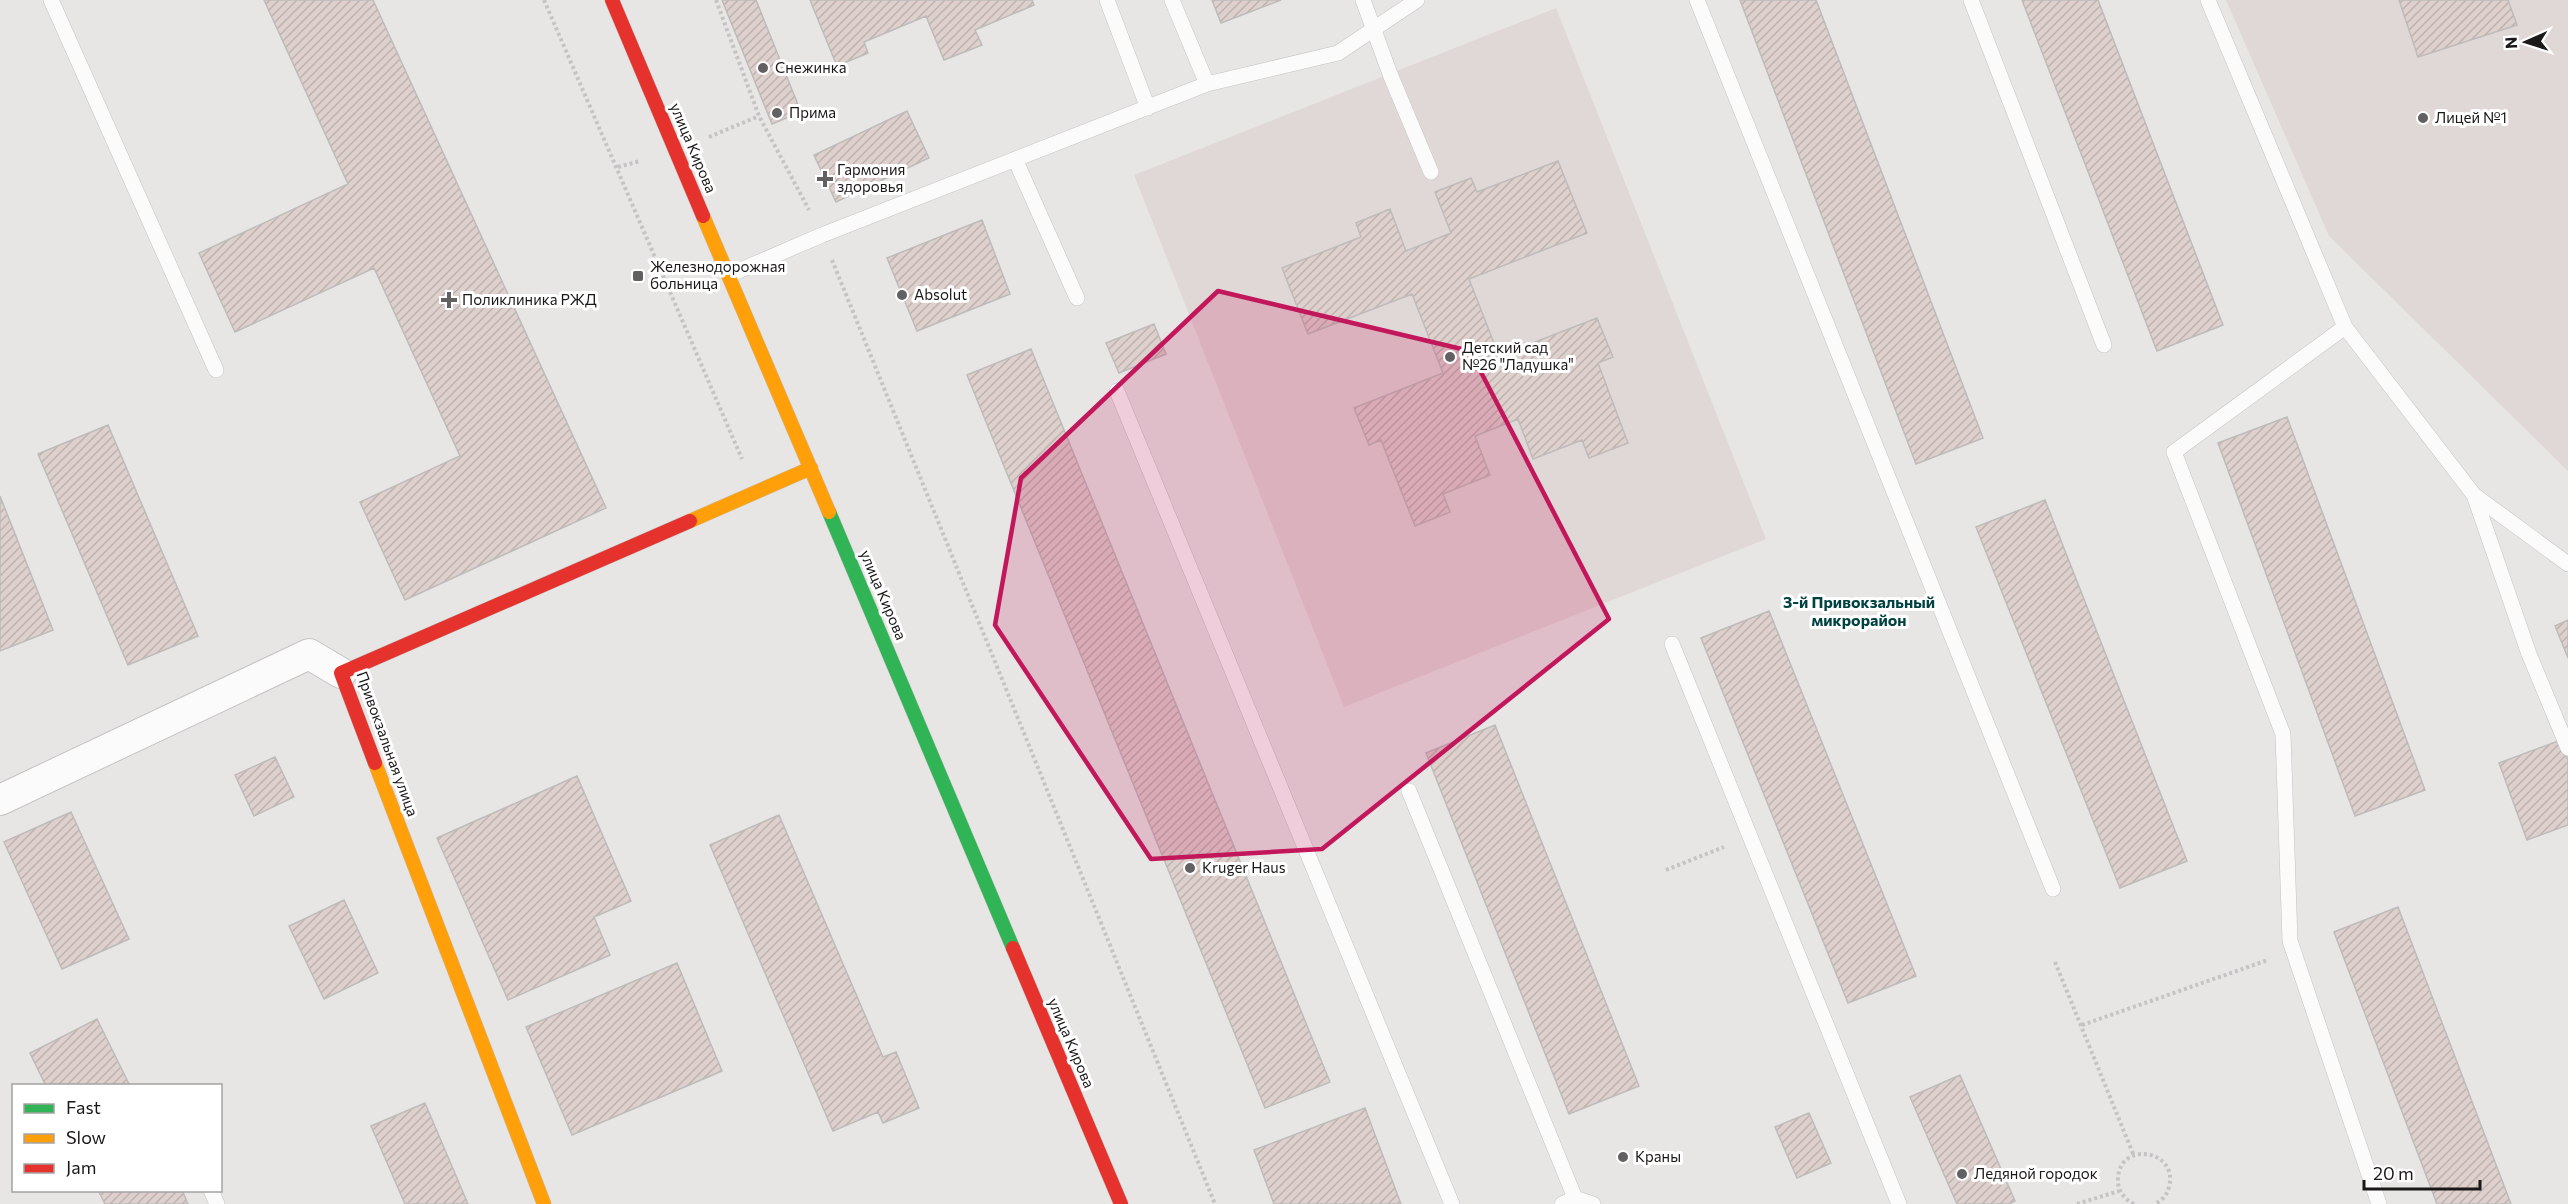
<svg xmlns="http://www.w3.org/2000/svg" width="2568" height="1204" font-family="Commissioner,sans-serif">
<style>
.built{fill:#e0d8d6}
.building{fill:url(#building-hatch);stroke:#bdbcbb;stroke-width:1.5}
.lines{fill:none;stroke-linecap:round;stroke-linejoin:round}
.lane-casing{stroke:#c5c4c3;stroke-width:16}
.street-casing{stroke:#c5c4c3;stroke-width:32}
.fast-casing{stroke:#c5c4c3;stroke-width:15}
.slow-casing{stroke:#c5c4c3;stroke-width:15}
.jam-casing{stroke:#c5c4c3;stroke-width:15}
.path{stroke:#c4c4c4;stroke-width:4;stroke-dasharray:3 3;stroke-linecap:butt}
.lane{stroke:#fbfbfb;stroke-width:15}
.street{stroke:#fbfbfb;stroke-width:30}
.fast{stroke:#30b455;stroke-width:14}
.slow{stroke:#ff9f0a;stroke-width:14}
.jam{stroke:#e5322d;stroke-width:14}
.marked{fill:#c2185b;fill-opacity:0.2;stroke:#c2185b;stroke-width:4.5;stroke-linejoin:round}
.poi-dot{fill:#626060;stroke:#fff;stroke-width:2}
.labels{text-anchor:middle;stroke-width:6;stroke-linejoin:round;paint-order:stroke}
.poi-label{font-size:15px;fill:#1a1818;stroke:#fff;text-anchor:start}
.street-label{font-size:15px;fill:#1a1818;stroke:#fff}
.neighbourhood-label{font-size:16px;font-weight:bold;fill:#004241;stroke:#fff}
</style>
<defs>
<pattern id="building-hatch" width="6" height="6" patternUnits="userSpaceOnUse" patternTransform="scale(1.5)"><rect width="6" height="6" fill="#ded0cd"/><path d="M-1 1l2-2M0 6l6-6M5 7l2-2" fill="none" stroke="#beb2af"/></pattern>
</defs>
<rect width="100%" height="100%" fill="#e7e6e5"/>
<!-- built -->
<path class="built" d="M 2226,0 L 2568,0 L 2568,471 L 2329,236 Z
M 1556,8 L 1766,539 L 1344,707 L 1134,175 Z"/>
<!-- building -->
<path class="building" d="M 264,0 L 373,0 L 606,508 L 405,600 L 360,502 L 460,456 L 374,268 L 235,332 L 199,253 L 348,184 Z
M 722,0 L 756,0 L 801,112 L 772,124 Z
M 810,0 L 1032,0 L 1034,5 L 975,30 L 982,45 L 944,60 L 926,16 L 864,42 L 868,53 L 837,66 Z
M 1212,0 L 1281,0 L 1221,23 Z
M 1740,0 L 1816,0 L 1983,438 L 1916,464 Z
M 2022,0 L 2098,0 L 2223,325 L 2157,351 Z
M 2399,0 L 2508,0 L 2517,25 L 2418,57 Z
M 907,111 L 929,158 L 836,202 L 814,155 Z
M 1558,161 L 1587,233 L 1469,279 L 1499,356 L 1597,318 L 1613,357 L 1598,363 L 1628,443 L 1589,458 L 1582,440 L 1533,459 L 1518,419 L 1475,436 L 1490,475 L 1443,494 L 1450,512 L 1415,526 L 1381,440 L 1369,445 L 1354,408 L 1443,373 L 1412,294 L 1308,334 L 1282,268 L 1361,237 L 1356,223 L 1390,209 L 1406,251 L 1451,233 L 1435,192 L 1471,178 L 1477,192 Z
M 982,220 L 1010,294 L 917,331 L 887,258 Z
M 1154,324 L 1166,354 L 1119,373 L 1106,343 Z
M 1031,349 L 1330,1082 L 1265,1108 L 967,375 Z
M 2287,417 L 2425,790 L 2355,816 L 2218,443 Z
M 108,425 L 198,636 L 128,665 L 38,454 Z
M 0,496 L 53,630 L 0,651 Z
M 2045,500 L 2187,861 L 2120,888 L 1976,527 Z
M 1769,611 L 1916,976 L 1848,1003 L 1701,638 Z
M 2568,620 L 2568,658 L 2555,626 Z
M 1495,725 L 1639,1086 L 1569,1114 L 1426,753 Z
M 2561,740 L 2568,760 L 2568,825 L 2527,840 L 2499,763 Z
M 275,757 L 294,797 L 254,816 L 235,775 Z
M 577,776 L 631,901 L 594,917 L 610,955 L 508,1000 L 437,838 Z
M 71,812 L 129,939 L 62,969 L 4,842 Z
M 779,815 L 883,1057 L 896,1052 L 919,1108 L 883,1123 L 878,1112 L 833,1131 L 710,845 Z
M 344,900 L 378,973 L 324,999 L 289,926 Z
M 2398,907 L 2511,1204 L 2437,1204 L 2334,932 Z
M 677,963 L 722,1071 L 572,1135 L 526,1027 Z
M 97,1019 L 130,1086 L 46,1086 L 30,1053 Z
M 1960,1075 L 2015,1201 L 2009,1204 L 1957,1204 L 1910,1097 Z
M 425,1103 L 468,1204 L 405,1204 L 371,1126 Z
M 1365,1108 L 1401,1204 L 1274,1204 L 1254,1150 Z
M 1809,1113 L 1831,1163 L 1797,1178 L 1775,1127 Z
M 98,1190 L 182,1190 L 188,1204 L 105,1204 Z"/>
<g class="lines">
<!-- lane casing -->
<g class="lane-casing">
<path id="lane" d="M 51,0 L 216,370
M 1107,0 L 1148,108
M 1172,0 L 1207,84
M 1363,0 L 1390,74 L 1431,172
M 1697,0 L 2053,889
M 1971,0 L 2104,345
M 2208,0 L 2345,327 L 2474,495 L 2568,564
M 1015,159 L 1077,298
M 729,275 L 822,235 L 1207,84 L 1338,53 L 1417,0
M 2345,327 L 2174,452 L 2283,734 L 2290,941 L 2379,1204
M 1117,391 L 1452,1204
M 2474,495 L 2529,654 L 2568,748
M 1672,644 L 1899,1204
M 1409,791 L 1575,1198
M 211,1190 L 217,1204
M 1562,1204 L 1575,1198 L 1593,1204"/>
</g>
<!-- street casing -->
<g class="street-casing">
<path id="street" d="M 0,800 L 309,654 L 341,673"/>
</g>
<!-- fast casing -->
<g class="fast-casing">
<path id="fast" d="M 829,512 L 1013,948"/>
</g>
<!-- slow casing -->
<g class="slow-casing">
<path id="slow" d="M 703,216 L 829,512
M 690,521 L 811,468
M 375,763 L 544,1204"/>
</g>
<!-- jam casing -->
<g class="jam-casing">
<path id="jam" d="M 612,0 L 703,216
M 375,763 L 341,673 L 690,521
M 1013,948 L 1121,1204"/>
</g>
<!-- path -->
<path class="path" d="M 544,0 L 742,459
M 716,0 L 759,116 L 809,210
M 709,137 L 759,116
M 618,167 L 640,161
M 832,260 L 1215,1204
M 1666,870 L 1724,847
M 2055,962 L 2134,1156
M 2082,1025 L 2268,960
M 2077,1204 L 2119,1191
M 2134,1204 C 2124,1199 2117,1190 2118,1178 C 2120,1140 2179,1150 2169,1187 C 2167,1195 2162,1201 2154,1204"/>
<!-- lane -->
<use href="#lane" class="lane"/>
<!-- street -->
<use href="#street" class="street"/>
<!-- fast -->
<use href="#fast" class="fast"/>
<!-- slow -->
<use href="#slow" class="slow"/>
<!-- jam -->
<use href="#jam" class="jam"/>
</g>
<!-- marked area -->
<path class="marked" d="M 1218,291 L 1470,351 L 1609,619 L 1322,849 L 1151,859 L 995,625 L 1021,478 Z"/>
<!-- markers -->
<g class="poi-dot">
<circle cx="763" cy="68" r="6"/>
<circle cx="777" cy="113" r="6"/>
<circle cx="2423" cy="118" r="6"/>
<path d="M822 170h6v6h6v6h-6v6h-6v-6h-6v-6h6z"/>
<rect x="632" y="270" width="12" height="12" rx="3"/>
<circle cx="902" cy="295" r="6"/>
<path d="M446 291h6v6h6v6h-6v6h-6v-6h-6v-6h6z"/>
<circle cx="1450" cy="357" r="6"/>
<circle cx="1190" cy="868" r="6"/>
<circle cx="1623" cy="1157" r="6"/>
<circle cx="1962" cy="1174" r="6"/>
</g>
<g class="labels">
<!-- poi labels -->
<g class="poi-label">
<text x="775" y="73">Снежинка</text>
<text x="789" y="118">Прима</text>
<text x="2435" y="123">Лицей №1</text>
<text x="837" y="175">Гармония<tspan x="837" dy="17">здоровья</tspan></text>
<text x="650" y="272">Железнодорожная<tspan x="650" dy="17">больница</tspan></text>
<text x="914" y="300">Absolut</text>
<text x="462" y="305">Поликлиника РЖД</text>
<text x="1462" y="353">Детский сад<tspan x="1462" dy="17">№26 "Ладушка"</tspan></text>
<text x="1202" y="873">Kruger Haus</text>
<text x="1635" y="1162">Краны</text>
<text x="1974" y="1179">Ледяной городок</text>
</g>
<!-- street labels -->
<g class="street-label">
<text transform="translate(693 148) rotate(67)" y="5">улица Кирова</text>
<text transform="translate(883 595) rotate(67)" y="5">улица Кирова</text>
<text transform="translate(387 744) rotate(70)" y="5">Привокзальная улица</text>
<text transform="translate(1071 1043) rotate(67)" y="5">улица Кирова</text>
</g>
<!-- neighbourhood labels -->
<g class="neighbourhood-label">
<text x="1859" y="608">3-й Привокзальный<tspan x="1859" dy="18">микрорайон</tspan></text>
</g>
</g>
<!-- legend -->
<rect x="12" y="1084" width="210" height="108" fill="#ffffff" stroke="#a3a3a3" stroke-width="1.5"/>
<rect x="24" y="1104" width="30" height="9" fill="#30b455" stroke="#a3a3a3" stroke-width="1.5"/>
<text x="66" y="1114" font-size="18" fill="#1a1818">Fast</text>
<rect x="24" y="1134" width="30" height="9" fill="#ff9f0a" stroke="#a3a3a3" stroke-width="1.5"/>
<text x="66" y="1144" font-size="18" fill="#1a1818">Slow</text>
<rect x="24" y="1164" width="30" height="9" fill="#e5322d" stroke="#a3a3a3" stroke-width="1.5"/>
<text x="66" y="1174" font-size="18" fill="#1a1818">Jam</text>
<!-- north arrow -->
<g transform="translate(2526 42) rotate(267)" stroke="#ffffff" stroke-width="4.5" paint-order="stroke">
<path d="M0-4.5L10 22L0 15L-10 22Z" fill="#1a1818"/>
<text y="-9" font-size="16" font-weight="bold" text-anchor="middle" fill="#1a1818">N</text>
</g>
<!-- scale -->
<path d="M2364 1180v9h116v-9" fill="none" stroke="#1a1818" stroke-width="3"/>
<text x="2373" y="1180" font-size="18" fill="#1a1818" stroke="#ffffff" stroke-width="4.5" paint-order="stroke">20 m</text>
</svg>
